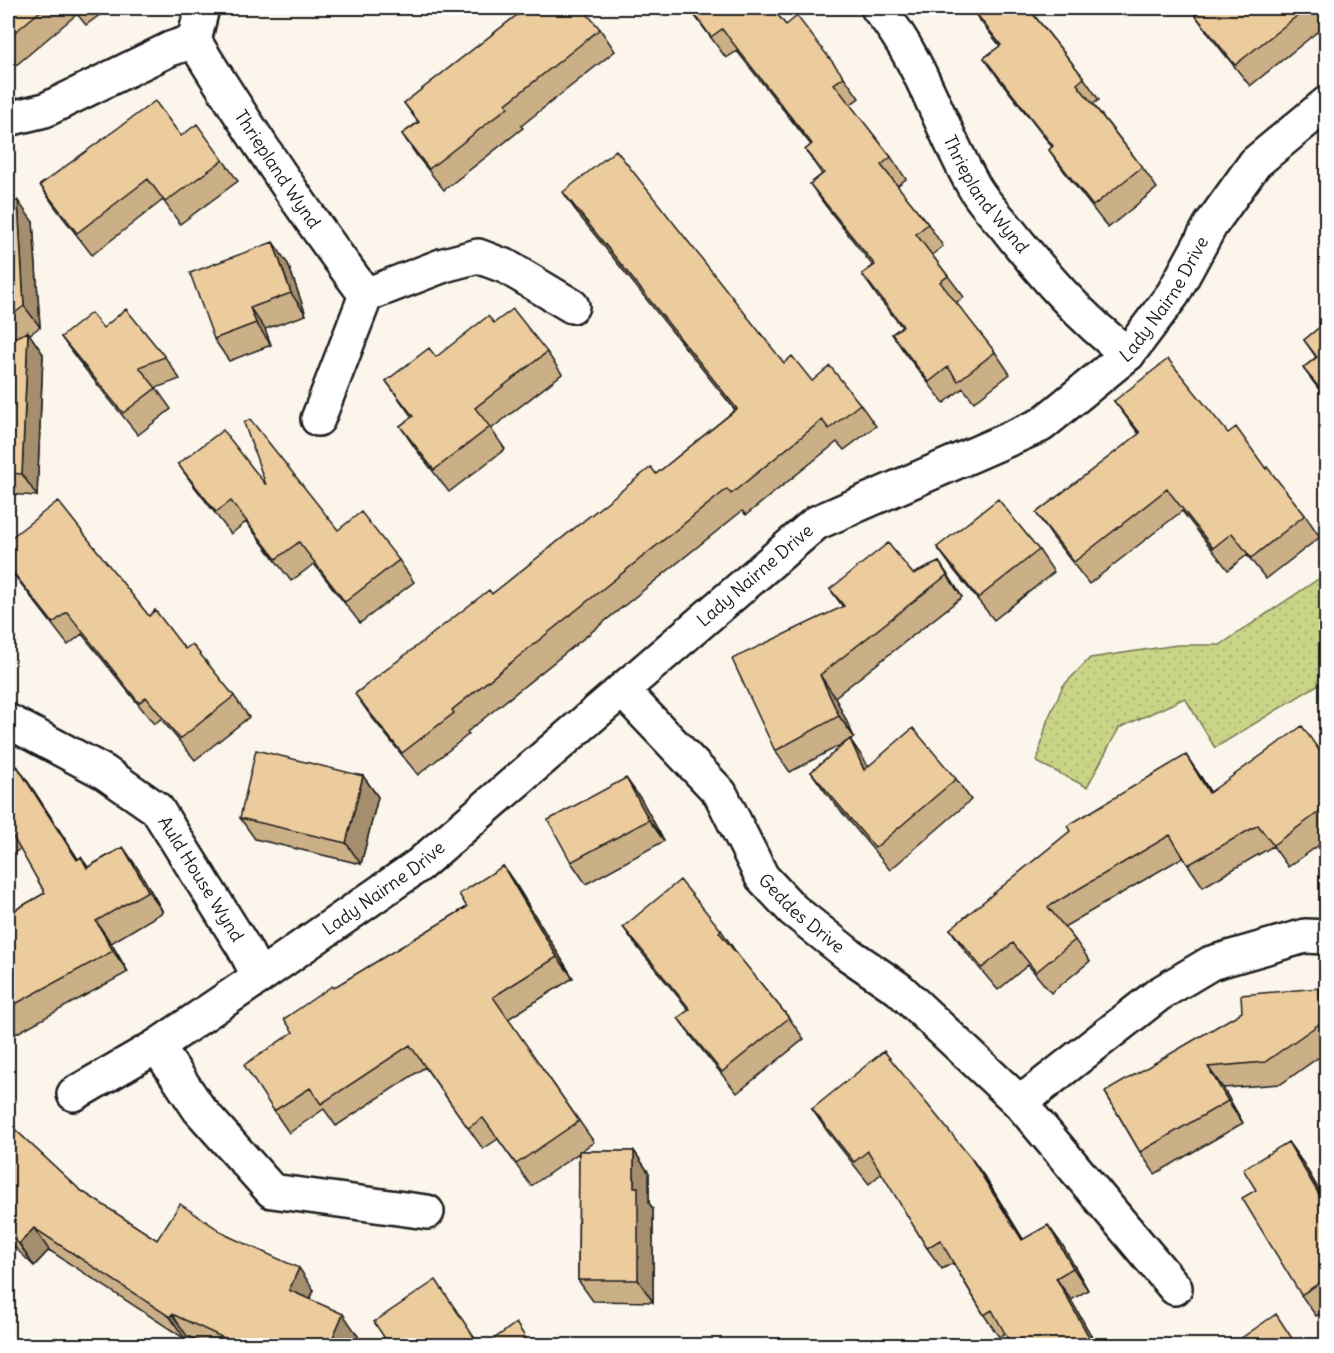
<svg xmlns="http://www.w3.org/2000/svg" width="1334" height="1353" font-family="Delius,sans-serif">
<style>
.grass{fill:url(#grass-dots);stroke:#727852;stroke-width:1.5}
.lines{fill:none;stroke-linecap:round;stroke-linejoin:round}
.minor-casing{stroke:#1c1c1c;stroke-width:38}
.minor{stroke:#fff;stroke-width:33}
.wall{fill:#cbaf87;stroke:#1c1c1c;stroke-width:1.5}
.shaded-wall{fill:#a58e6e;stroke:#1c1c1c;stroke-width:1.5}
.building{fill:#eccb9d;stroke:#1c1c1c;stroke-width:1.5}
.labels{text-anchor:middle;stroke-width:5;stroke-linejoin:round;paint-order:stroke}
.street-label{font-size:18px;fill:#1c1c1c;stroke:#fff}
</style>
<defs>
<pattern id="grass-dots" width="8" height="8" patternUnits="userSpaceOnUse" patternTransform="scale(1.5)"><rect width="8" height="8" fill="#c9d487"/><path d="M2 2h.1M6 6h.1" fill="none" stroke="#acb574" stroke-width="1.8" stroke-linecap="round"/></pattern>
</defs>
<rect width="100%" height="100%" fill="#fbf5eb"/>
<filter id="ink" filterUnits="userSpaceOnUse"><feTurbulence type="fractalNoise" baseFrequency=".0167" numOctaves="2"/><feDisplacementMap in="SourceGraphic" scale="12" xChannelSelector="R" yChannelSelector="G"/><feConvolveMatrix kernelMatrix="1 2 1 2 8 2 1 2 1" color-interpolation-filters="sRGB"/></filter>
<g filter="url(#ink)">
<!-- grass -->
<path class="grass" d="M 1326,574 L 1326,696 L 1319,684 L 1215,748 L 1185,698 L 1119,728 L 1087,787 L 1037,762 L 1047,721 L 1063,686 L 1090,658 L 1177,645 L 1220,645 Z"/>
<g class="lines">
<!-- minor casing -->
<g class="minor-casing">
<g id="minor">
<path id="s1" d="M 878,8 C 921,59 939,125 972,183 C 980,199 994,213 1005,226 C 1042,273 1080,318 1128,354"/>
<path id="s2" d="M 194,41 C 248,128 304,213 366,295"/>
<path d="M 8,119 L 45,110 L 170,49 L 194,41 L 202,8"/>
<path d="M 318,419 L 366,295 L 444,265 L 478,256 L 507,267 L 572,306"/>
<path id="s3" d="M 622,690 L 720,793 L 762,877 L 793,910 L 848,954 L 899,989 L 1020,1103 L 1159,994 L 1211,963 L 1305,936 L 1326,937"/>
<path id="s4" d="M 8,721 L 104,772 L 157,809 L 244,948 L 259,977"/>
<path d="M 74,1094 L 157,1046"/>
<path d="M 1020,1103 L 1175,1288"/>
<path id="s5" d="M 427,1212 L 272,1191 L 199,1109 L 157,1046 L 259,977 L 419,865 L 816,523 L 1041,425 L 1128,354 L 1173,294 L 1210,226 L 1255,163 L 1326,104"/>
</g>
</g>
<!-- minor -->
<use href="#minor" class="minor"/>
</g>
<!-- wall -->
<path class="wall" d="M 8,8 L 109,8 L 86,25 L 77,14 L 14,67 L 8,59 Z
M 689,8 L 772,8 L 786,25 L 844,77 L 859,98 L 850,105 L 891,157 L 906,179 L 897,186 L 928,224 L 943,246 L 932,255 L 964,297 L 956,303 L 995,352 L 1010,374 L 974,402 L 963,388 L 944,403 L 907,356 L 892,334 L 902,327 L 877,296 L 862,274 L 873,266 L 825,205 L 810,184 L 822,174 L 805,150 L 811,145 L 737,51 L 726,58 Z
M 970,8 L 1034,8 L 1030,10 L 1084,78 L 1099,100 L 1093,104 L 1142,167 L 1157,188 L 1108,228 L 1064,171 L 1049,150 L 1052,147 L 999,79 L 984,58 L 1000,46 Z
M 1204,8 L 1326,8 L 1326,25 L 1250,86 L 1210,36 L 1195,15 Z
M 600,29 L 615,51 L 521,126 L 523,128 L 444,190 L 417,156 L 402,134 L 418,122 L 404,103 Z
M 181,136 L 223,160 L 238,181 L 180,224 L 163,200 L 92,255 L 55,207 L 40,185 Z
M 563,192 L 784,363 L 812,381 L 860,404 L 876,426 L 844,450 L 837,442 L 746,515 L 742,511 L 467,732 L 469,734 L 418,775 L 370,715 L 355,694 L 656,474 L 735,410 L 578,214 Z
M 8,202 L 33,222 L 40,327 L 29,335 L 43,354 L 37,496 L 8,494 Z
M 288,264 L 306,315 L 265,329 L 271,345 L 229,361 L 214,339 Z
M 1326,322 L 1326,399 L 1303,368 L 1316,357 L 1304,340 Z
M 494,323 L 547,352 L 562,374 L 491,429 L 505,449 L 449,492 L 415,448 L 400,426 L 412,417 L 386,381 L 436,357 Z
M 103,328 L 165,357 L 180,379 L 156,388 L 171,409 L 138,435 L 77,359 L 61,337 Z
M 1114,401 L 1228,433 L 1266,469 L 1305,515 L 1320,537 L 1266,579 L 1247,555 L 1228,570 L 1182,511 L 1089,584 L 1051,535 L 1036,513 L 1139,434 Z
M 178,464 L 266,485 L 338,530 L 399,560 L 414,582 L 360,623 L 314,564 L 291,581 L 246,522 L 231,534 L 194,486 Z
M 8,540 L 149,616 L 185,649 L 234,696 L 249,717 L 195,760 L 161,719 L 154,724 L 82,634 L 68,645 L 8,567 Z
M 937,547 L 1039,550 L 1054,572 L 994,620 L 953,569 Z
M 939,562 L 962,597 L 835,697 L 854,737 L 850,740 L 865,761 L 868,767 L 956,779 L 971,800 L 890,870 L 826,793 L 811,772 L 850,740 L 790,772 L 775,751 L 843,607 L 830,589 L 913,574 Z
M 1326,760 L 1326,840 L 1288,867 L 1273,846 L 1203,887 L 1183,857 L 1064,927 L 1075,940 L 1090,961 L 1051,993 L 1028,965 L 998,990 L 965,951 L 950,929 L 1201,777 L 1210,792 Z
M 17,766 L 32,788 L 78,859 L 81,857 L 88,867 L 123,847 L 138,869 L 163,912 L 111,943 L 128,972 L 8,1038 L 8,914 L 45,893 L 20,849 L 8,857 L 8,773 Z
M 363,776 L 378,797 L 361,864 L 255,839 L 240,818 Z
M 641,799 L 664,841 L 586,884 L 571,862 Z
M 503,866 L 518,888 L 573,978 L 508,1019 L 594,1142 L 581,1151 L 634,1151 L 649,1173 L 649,1203 L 653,1209 L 653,1302 L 593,1301 L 578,1280 L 579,1153 L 531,1186 L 498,1139 L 483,1149 L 425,1067 L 336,1126 L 324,1109 L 289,1133 L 274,1111 L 293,1032 L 333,988 L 467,907 Z
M 623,927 L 721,930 L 736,952 L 735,952 L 789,1018 L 804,1039 L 737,1093 L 694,1040 L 678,1018 L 689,1010 L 638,948 Z
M 1326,999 L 1326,1052 L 1281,1084 L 1223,1088 L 1243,1123 L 1155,1174 L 1140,1152 L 1105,1092 Z
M 812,1109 L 971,1158 L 986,1179 L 1023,1239 L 1063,1246 L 1088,1290 L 1071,1300 L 1097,1346 L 1012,1346 L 1005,1333 L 999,1337 L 984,1315 L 953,1263 L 942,1269 L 927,1248 L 882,1173 L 869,1184 L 827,1131 Z
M 8,1123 L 80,1190 L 157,1240 L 228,1236 L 314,1290 L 310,1299 L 358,1336 L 354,1346 L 209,1346 L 187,1336 L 185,1339 L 49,1250 L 34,1266 L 8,1241 Z
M 1288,1142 L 1303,1163 L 1326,1202 L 1326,1310 L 1316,1316 L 1301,1295 L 1256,1190 Z"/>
<!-- shaded-wall -->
<path class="shaded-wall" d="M 18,201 L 33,222 L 40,327 L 24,306 Z
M 273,242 L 288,264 L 306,315 L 291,293 Z
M 250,308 L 265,329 L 271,345 L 256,323 Z
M 28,332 L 43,354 L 37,496 L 22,474 Z
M 939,562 L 954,584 L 962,597 L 947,575 Z
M 820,675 L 835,697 L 854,737 L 839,716 Z
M 850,739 L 865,761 L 879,791 L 864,770 Z
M 1186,755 L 1201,777 L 1224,814 L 1209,793 Z
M 17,766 L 32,788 L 92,881 L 77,860 Z
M 363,776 L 378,797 L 361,864 L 346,843 Z
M 626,778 L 641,799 L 664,841 L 649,820 Z
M 123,847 L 138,869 L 163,912 L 148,891 Z
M 503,866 L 518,888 L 573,978 L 557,957 Z
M 96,921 L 111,943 L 128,972 L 113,951 Z
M 1319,988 L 1326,999 L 1326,1029 L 1322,1022 Z
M 1208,1067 L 1223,1088 L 1243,1123 L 1228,1101 Z
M 1288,1142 L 1303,1163 L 1326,1202 L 1326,1206 Z
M 634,1151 L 649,1173 L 649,1203 L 653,1209 L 653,1302 L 638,1280 L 634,1187 Z
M 971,1158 L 986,1179 L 1037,1262 L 1022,1240 Z
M 1048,1225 L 1063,1246 L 1088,1290 L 1073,1268 Z
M 34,1228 L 49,1250 L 34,1266 L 19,1244 Z
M 299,1268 L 314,1290 L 304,1311 L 289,1290 Z
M 1056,1278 L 1071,1300 L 1097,1346 L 1094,1346 Z
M 172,1314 L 187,1336 L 185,1339 L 170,1317 Z
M 343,1314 L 358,1336 L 354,1346 L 329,1346 Z"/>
<!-- building -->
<path class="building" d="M 8,8 L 44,8 L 8,38 Z
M 526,8 L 582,8 L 600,29 L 506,104 L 508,107 L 429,169 L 402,134 L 419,122 L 404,103 Z
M 690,8 L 772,8 L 786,25 L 797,16 L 844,77 L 834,84 L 891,157 L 881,165 L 928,224 L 916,234 L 948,276 L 940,282 L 995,352 L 958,381 L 948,367 L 929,382 L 892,334 L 903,326 L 862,274 L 875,265 L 810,184 L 824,173 L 805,150 L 812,144 L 722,29 L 711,37 Z
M 972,8 L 1028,8 L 1084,78 L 1077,84 L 1142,167 L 1093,206 L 1049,150 L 1053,146 L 984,58 L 1001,45 Z
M 1204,8 L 1307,8 L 1235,65 L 1195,15 Z
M 155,101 L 181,136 L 197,124 L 223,160 L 165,202 L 148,179 L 77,233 L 40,185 Z
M 616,150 L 784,363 L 792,356 L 812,381 L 830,366 L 860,404 L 829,429 L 822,420 L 731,494 L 727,489 L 452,710 L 454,713 L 402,753 L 355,694 L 489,590 L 492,594 L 651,467 L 656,474 L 737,409 L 563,192 Z
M 18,201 L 24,306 L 8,318 L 8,202 Z
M 273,242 L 291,293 L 250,308 L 256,323 L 214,339 L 190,273 Z
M 126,309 L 165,357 L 139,367 L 156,388 L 123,413 L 61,337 L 91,313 L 103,328 Z
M 513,309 L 547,352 L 475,408 L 490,427 L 434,470 L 400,426 L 413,416 L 386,381 L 429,348 L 436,357 L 488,316 L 494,323 Z
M 1326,322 L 1326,396 L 1303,368 L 1317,357 L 1304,340 Z
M 28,332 L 22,474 L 8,473 L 8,340 Z
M 1168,359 L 1228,433 L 1236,427 L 1266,469 L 1267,467 L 1305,515 L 1251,558 L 1232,533 L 1213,548 L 1167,489 L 1074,562 L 1036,513 L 1140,433 L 1114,401 Z
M 250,419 L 338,530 L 361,512 L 399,560 L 345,602 L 299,542 L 276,559 L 231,501 L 216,512 L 178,464 L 223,430 L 266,485 L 244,423 Z
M 998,499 L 1039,550 L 978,598 L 937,547 Z
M 58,501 L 149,616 L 155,610 L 185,649 L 192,644 L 234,696 L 180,739 L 146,697 L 139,703 L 67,612 L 53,623 L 8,566 L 8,540 Z
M 888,543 L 913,574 L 939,562 L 947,575 L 820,675 L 839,716 L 775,751 L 732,659 L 844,606 L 830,589 Z
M 1302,726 L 1326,760 L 1326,807 L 1273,845 L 1258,825 L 1188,865 L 1170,835 L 1048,907 L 1075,940 L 1036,972 L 1013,943 L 982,968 L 950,929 L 1070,831 L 1067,826 L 1186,755 L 1209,793 Z
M 913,728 L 956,779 L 875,848 L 811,772 L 850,739 L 864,770 Z
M 256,750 L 363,776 L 346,843 L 240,818 Z
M 17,766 L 77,860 L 81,857 L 87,868 L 123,847 L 148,891 L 96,921 L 113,951 L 8,1008 L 8,914 L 45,893 L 8,828 L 8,773 Z
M 626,778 L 649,820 L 571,862 L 548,820 Z
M 503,866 L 557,957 L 493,997 L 579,1121 L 516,1164 L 483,1118 L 468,1128 L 410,1045 L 321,1104 L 310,1088 L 274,1111 L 244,1065 L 293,1032 L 284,1019 L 332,986 L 333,988 L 467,907 L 459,894 Z
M 680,880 L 721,930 L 719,932 L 789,1018 L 722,1072 L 678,1018 L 690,1009 L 623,927 Z
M 1319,988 L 1322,1022 L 1265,1062 L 1208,1067 L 1228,1101 L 1140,1152 L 1105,1092 L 1242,1012 L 1241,995 Z
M 884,1051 L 971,1158 L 1022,1240 L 1048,1225 L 1073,1268 L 1056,1278 L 1094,1346 L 1012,1346 L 992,1310 L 984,1315 L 940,1240 L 927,1248 L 868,1151 L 854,1162 L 812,1109 Z
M 8,1123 L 80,1190 L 157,1240 L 180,1204 L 228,1236 L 299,1268 L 289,1290 L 343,1314 L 329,1346 L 241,1346 L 172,1314 L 170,1317 L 34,1228 L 19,1244 L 8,1233 Z
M 1288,1142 L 1326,1206 L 1326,1279 L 1301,1295 L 1242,1198 L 1256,1190 L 1243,1169 Z
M 579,1151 L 634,1151 L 634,1187 L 638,1187 L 638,1280 L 578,1280 Z
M 436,1280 L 480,1346 L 390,1346 L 374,1322 Z
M 1276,1314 L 1297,1346 L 1230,1346 Z
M 516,1323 L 531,1346 L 484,1346 Z"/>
</g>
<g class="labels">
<!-- street labels -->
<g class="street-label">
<text dy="6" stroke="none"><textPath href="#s2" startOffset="153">Thriepland Wynd</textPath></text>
<text dy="6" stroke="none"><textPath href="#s1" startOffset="216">Thriepland Wynd</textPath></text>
<text dy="6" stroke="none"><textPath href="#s5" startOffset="1608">Lady Nairne Drive</textPath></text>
<text dy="6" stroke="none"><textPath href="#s5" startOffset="1104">Lady Nairne Drive</textPath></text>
<text dy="6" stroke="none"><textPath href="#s4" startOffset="256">Auld House Wynd</textPath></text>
<text dy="6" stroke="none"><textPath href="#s5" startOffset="618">Lady Nairne Drive</textPath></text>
<text dy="6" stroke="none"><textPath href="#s3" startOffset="290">Geddes Drive</textPath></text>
</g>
</g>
<!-- margin -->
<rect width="1334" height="1353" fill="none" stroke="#fff" stroke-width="30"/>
<rect x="15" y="15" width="1304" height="1323" fill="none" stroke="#1c1c1c" stroke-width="2" filter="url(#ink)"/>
</svg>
